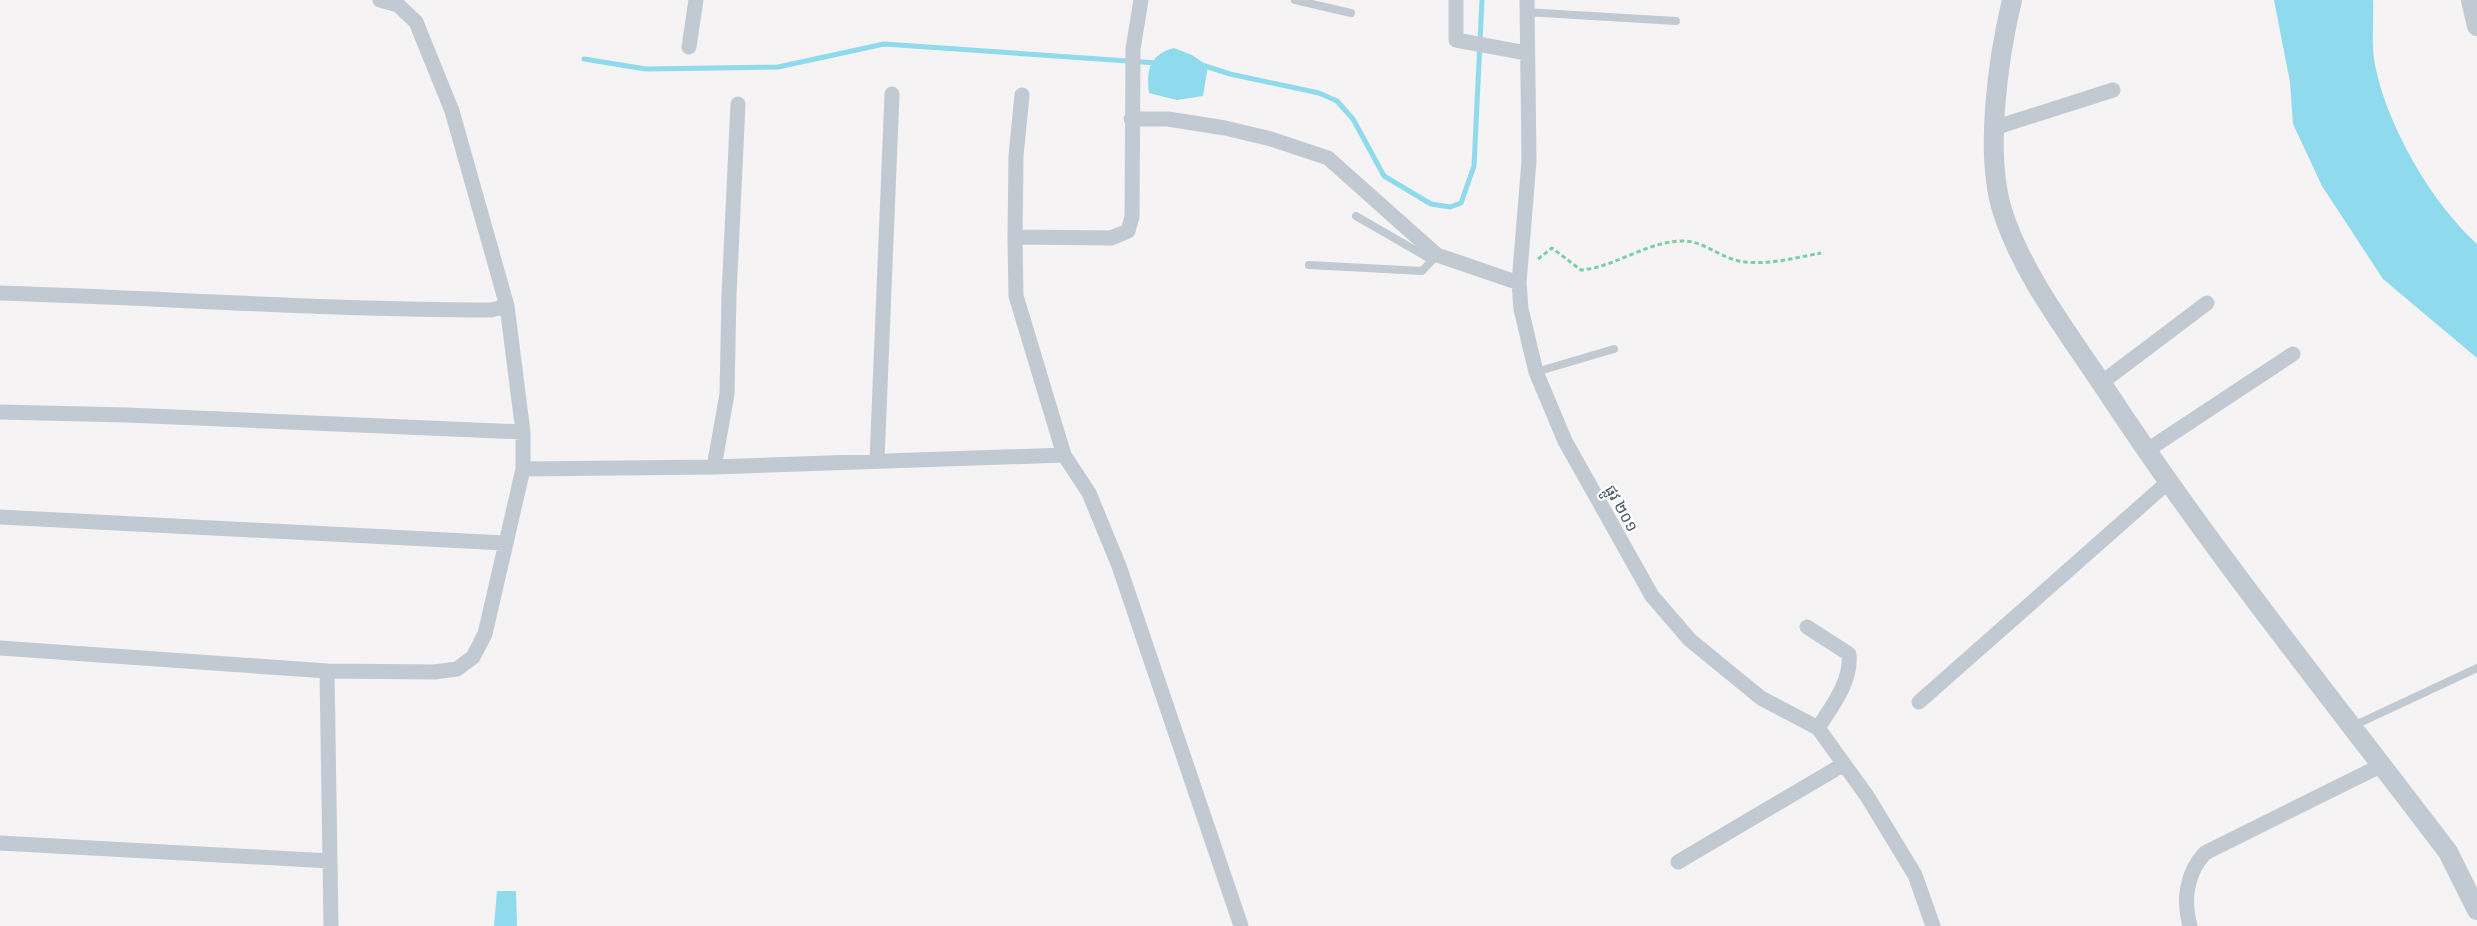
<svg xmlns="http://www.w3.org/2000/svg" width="2477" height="926" font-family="Manrope,'Noto Sans Khmer',sans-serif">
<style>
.water{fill:#90daee}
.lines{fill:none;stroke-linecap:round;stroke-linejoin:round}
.stream{stroke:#90daee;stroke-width:5}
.path{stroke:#7ad0a6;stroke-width:3;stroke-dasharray:4.5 3;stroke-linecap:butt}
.service{stroke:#c1cad2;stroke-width:8}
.minor{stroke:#c1cad2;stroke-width:15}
.tertiary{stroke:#c1cad2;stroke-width:20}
.labels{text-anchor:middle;stroke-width:4.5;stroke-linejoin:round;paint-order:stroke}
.street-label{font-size:16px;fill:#4a5661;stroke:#fff}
</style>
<rect width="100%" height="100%" fill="#f5f3f3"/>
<!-- water -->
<path class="water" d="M 2274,0 L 2373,0 C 2374,21 2371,44 2375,65 C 2387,126 2431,202 2477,244 L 2477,358 L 2383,279 L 2322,186 L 2293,124 L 2290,82 Z
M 1174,48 L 1192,55 L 1208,66 L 1203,96 L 1177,100 L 1149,93 C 1146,71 1150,54 1174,48 Z
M 497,891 L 516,891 L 517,926 L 494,926 Z"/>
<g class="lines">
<!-- stream -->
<path class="stream" d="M 584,59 L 646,69 L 778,67 L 884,44 L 1157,63
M 1202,65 L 1230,74 L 1319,93 L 1337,101 L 1353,119 L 1384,176 L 1431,204 L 1450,207 L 1461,203 L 1474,166 L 1482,0"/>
<!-- path -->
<path class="path" d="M 1538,259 L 1552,248 L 1581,270 C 1616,267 1647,241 1683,241 C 1704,241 1719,257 1739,261 C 1766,266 1794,258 1821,253"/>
<!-- service -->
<path class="service" d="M 1295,0 L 1351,13
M 1525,12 L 1676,21
M 1356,216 L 1432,260
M 1309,265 L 1422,271 L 1437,255
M 1536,372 L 1614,349
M 2353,726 L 2477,668"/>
<!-- minor -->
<path class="minor" d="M 1456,0 L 1456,40 L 1527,53
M 1527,0 L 1529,161 L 1519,283 L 1521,309 L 1536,372 L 1565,441 L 1652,596 L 1690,640 L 1761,698 L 1818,728 L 1867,796 L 1915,875 L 1933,926
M 689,47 L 696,0
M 1131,119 L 1168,119 L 1225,128 L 1271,139 L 1328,158 L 1437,255 L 1519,283
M 1994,128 L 2113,90
M 1015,237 L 1016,156 L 1022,95
M 0,293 C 164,298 327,310 491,310 L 507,306
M 2101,383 L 2207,303
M 0,412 L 127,415 L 523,432
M 2146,451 L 2293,354
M 1064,455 L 1016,296 L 1015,237 L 1111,238 L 1128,231 L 1132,217 L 1133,49 L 1141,0
M 877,461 L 892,94
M 714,467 L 727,394 L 729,295 L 738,104
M 523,469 L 714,467 L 1064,455 L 1089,493 L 1119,566 L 1241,926
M 0,517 L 504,543
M 1807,627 L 1849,654 C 1852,681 1832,706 1818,728
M 0,648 L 327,671
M 1919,702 L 2167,483
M 0,843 L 330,861
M 1678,862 L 1844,764
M 331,926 L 327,671 L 434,672 L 457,669 L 473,657 L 485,634 L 523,469 L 523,432 L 507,306 L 452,111 L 416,22 L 398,5 L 380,0
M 2190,926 C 2183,901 2186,873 2205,853 L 2382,765"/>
<!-- tertiary -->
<path class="tertiary" d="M 2012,0 C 1998,59 1984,155 2003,213 C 2024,277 2069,334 2106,390 C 2211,550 2332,699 2448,852 L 2477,910
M 2471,0 L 2477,26"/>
</g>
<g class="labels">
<!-- street labels -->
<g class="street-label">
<text transform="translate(1622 508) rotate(61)" y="6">ផ្លូវ ២០១</text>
</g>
</g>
</svg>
